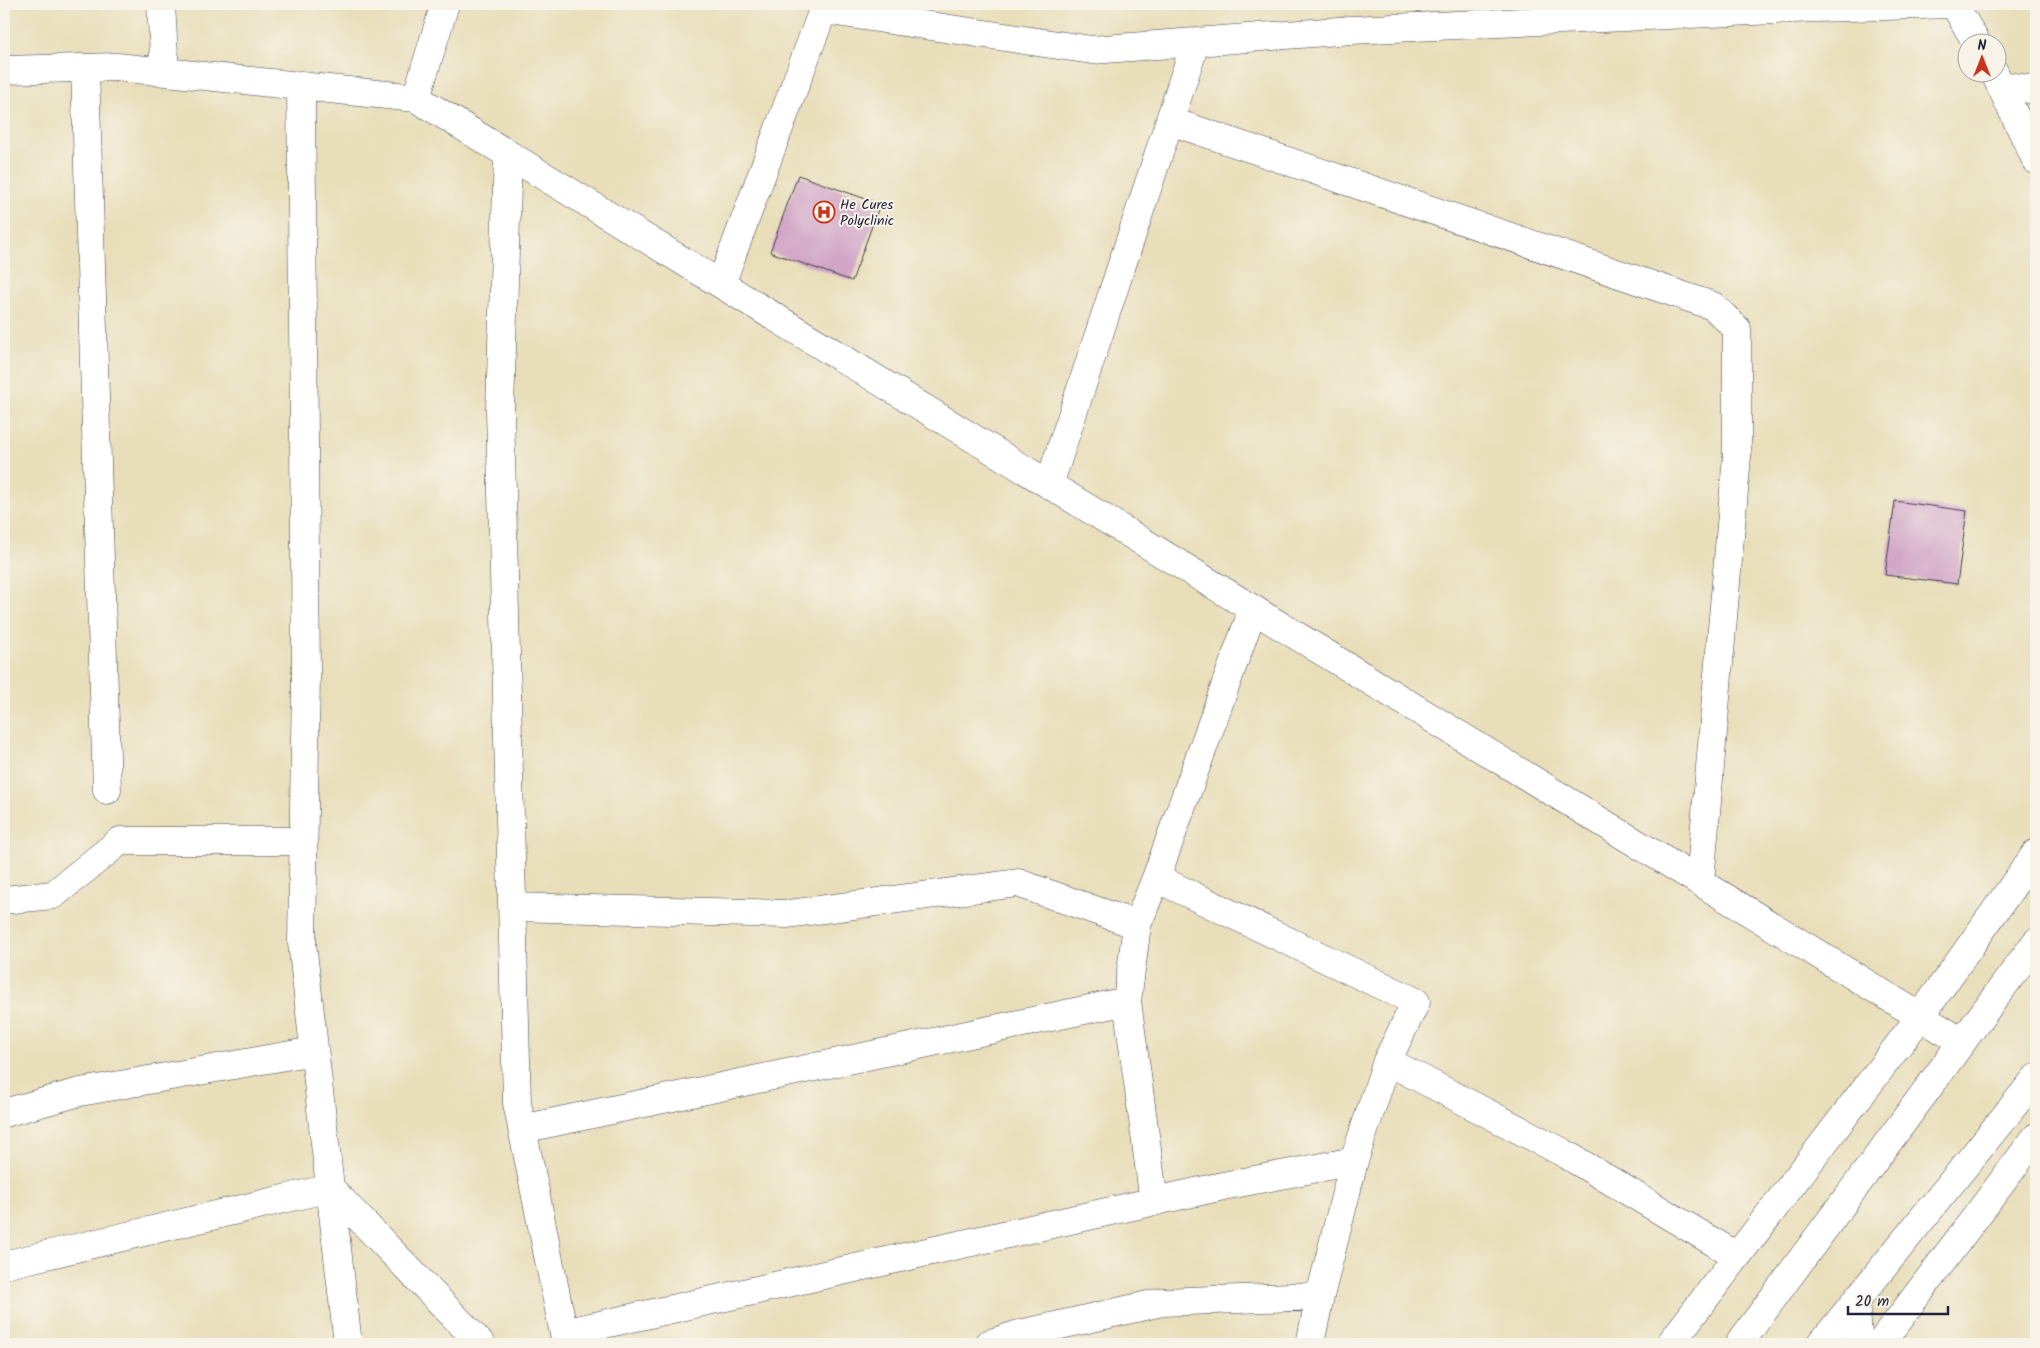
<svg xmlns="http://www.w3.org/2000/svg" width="2040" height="1348" font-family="Kalam,sans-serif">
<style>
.building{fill:#d1a6c7}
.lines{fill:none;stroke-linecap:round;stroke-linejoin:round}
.minor-casing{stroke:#403e4e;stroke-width:29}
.highway-casing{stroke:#403e4e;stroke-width:29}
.minor{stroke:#fff;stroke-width:28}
.highway{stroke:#fff;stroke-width:28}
.labels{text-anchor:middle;stroke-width:4;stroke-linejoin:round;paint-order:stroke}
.poi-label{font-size:14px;fill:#22223b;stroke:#f7f3e8;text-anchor:start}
</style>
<rect width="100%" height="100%" fill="#f7f3e8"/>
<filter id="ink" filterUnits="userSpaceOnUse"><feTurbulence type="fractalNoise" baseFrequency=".02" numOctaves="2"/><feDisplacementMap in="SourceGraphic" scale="10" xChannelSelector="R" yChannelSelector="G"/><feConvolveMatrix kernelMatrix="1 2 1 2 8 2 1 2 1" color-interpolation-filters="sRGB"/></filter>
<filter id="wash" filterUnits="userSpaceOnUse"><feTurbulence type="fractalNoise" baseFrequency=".0096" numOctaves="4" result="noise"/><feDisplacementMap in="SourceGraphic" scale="20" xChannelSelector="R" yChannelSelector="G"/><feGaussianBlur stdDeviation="1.12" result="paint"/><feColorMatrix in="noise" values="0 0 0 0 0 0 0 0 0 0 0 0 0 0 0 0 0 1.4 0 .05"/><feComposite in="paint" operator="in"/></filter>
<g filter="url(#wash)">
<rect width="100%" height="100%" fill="#e8deb9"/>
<g id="blocks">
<!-- building -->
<path class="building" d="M 798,175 L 880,204 L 852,281 L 770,252 Z
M 1895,501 L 1967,511 L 1957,584 L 1885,575 Z"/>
</g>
</g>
<g filter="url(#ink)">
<use href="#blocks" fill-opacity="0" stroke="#403e4e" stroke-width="1"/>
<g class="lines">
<!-- minor casing -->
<g class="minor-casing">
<path id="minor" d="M 161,4 L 165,72
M 1954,4 L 1976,42
M 85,68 L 107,790
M 4,70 L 117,67 L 416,98 L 1962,1042
M 1994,72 L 2036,160
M 301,85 L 306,676 L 302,943 L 348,1344
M 2001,85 L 2036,90
M 416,98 L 445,4
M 1170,121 L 1713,306 L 1737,329 L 1737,456 L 1700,882
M 508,154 L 500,410 L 517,1103 L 566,1344
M 721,284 L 823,10 L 1092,50 L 1351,30 L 1815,8 L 1952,4
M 1049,485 L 1196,41
M 1156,878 L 1253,609
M 4,900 L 53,895 L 120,841 L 304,841
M 512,907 L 788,914 L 1018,883 L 1137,925
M 1387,1061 L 1562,1152 L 1737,1256
M 4,1113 L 80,1092 L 314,1051
M 522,1129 L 1127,1001
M 1154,1202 L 1127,1001 L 1137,925 L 1156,878 L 1416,1002 L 1387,1061 L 1354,1161
M 4,1265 L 330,1188 L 481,1344
M 564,1333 L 1223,1186 L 1354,1161 L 1320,1296 L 1162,1302 L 1016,1335 L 988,1344
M 1310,1344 L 1320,1296
M 1670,1344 L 1920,1017 L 2036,853
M 1880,1344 L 2036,1137"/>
</g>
<!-- highway casing -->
<g class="highway-casing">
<path id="highway" d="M 1855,1302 L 1859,1344
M 1739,1344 L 2036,942
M 1821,1344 L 2036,1078"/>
</g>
<!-- minor -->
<use href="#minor" class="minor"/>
<!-- highway -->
<use href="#highway" class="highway"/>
</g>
</g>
<!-- icons -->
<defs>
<g id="hospital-ring" transform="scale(1.125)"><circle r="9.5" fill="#f7f3e8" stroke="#c8321e" stroke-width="1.5"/><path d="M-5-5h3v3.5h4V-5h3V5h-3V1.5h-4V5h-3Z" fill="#c8321e"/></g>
</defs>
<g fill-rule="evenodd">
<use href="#hospital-ring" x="824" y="212"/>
</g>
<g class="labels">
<!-- poi labels -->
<g class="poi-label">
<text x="840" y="209">He Cures<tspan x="840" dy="16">Polyclinic</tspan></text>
</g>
</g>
<!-- margin -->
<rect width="2040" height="1348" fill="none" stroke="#f7f3e8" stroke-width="20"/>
<!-- north arrow -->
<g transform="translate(1982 58)"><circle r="24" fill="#f7f3e8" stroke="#a29fa3"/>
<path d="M0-4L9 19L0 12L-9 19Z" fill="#c8321e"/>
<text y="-8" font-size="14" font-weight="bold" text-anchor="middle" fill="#22223b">N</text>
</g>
<!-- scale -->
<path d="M1848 1306v8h100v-8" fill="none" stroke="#22223b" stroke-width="2.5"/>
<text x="1855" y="1306" font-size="15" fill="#22223b" stroke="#f7f3e8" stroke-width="4" paint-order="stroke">20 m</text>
</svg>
